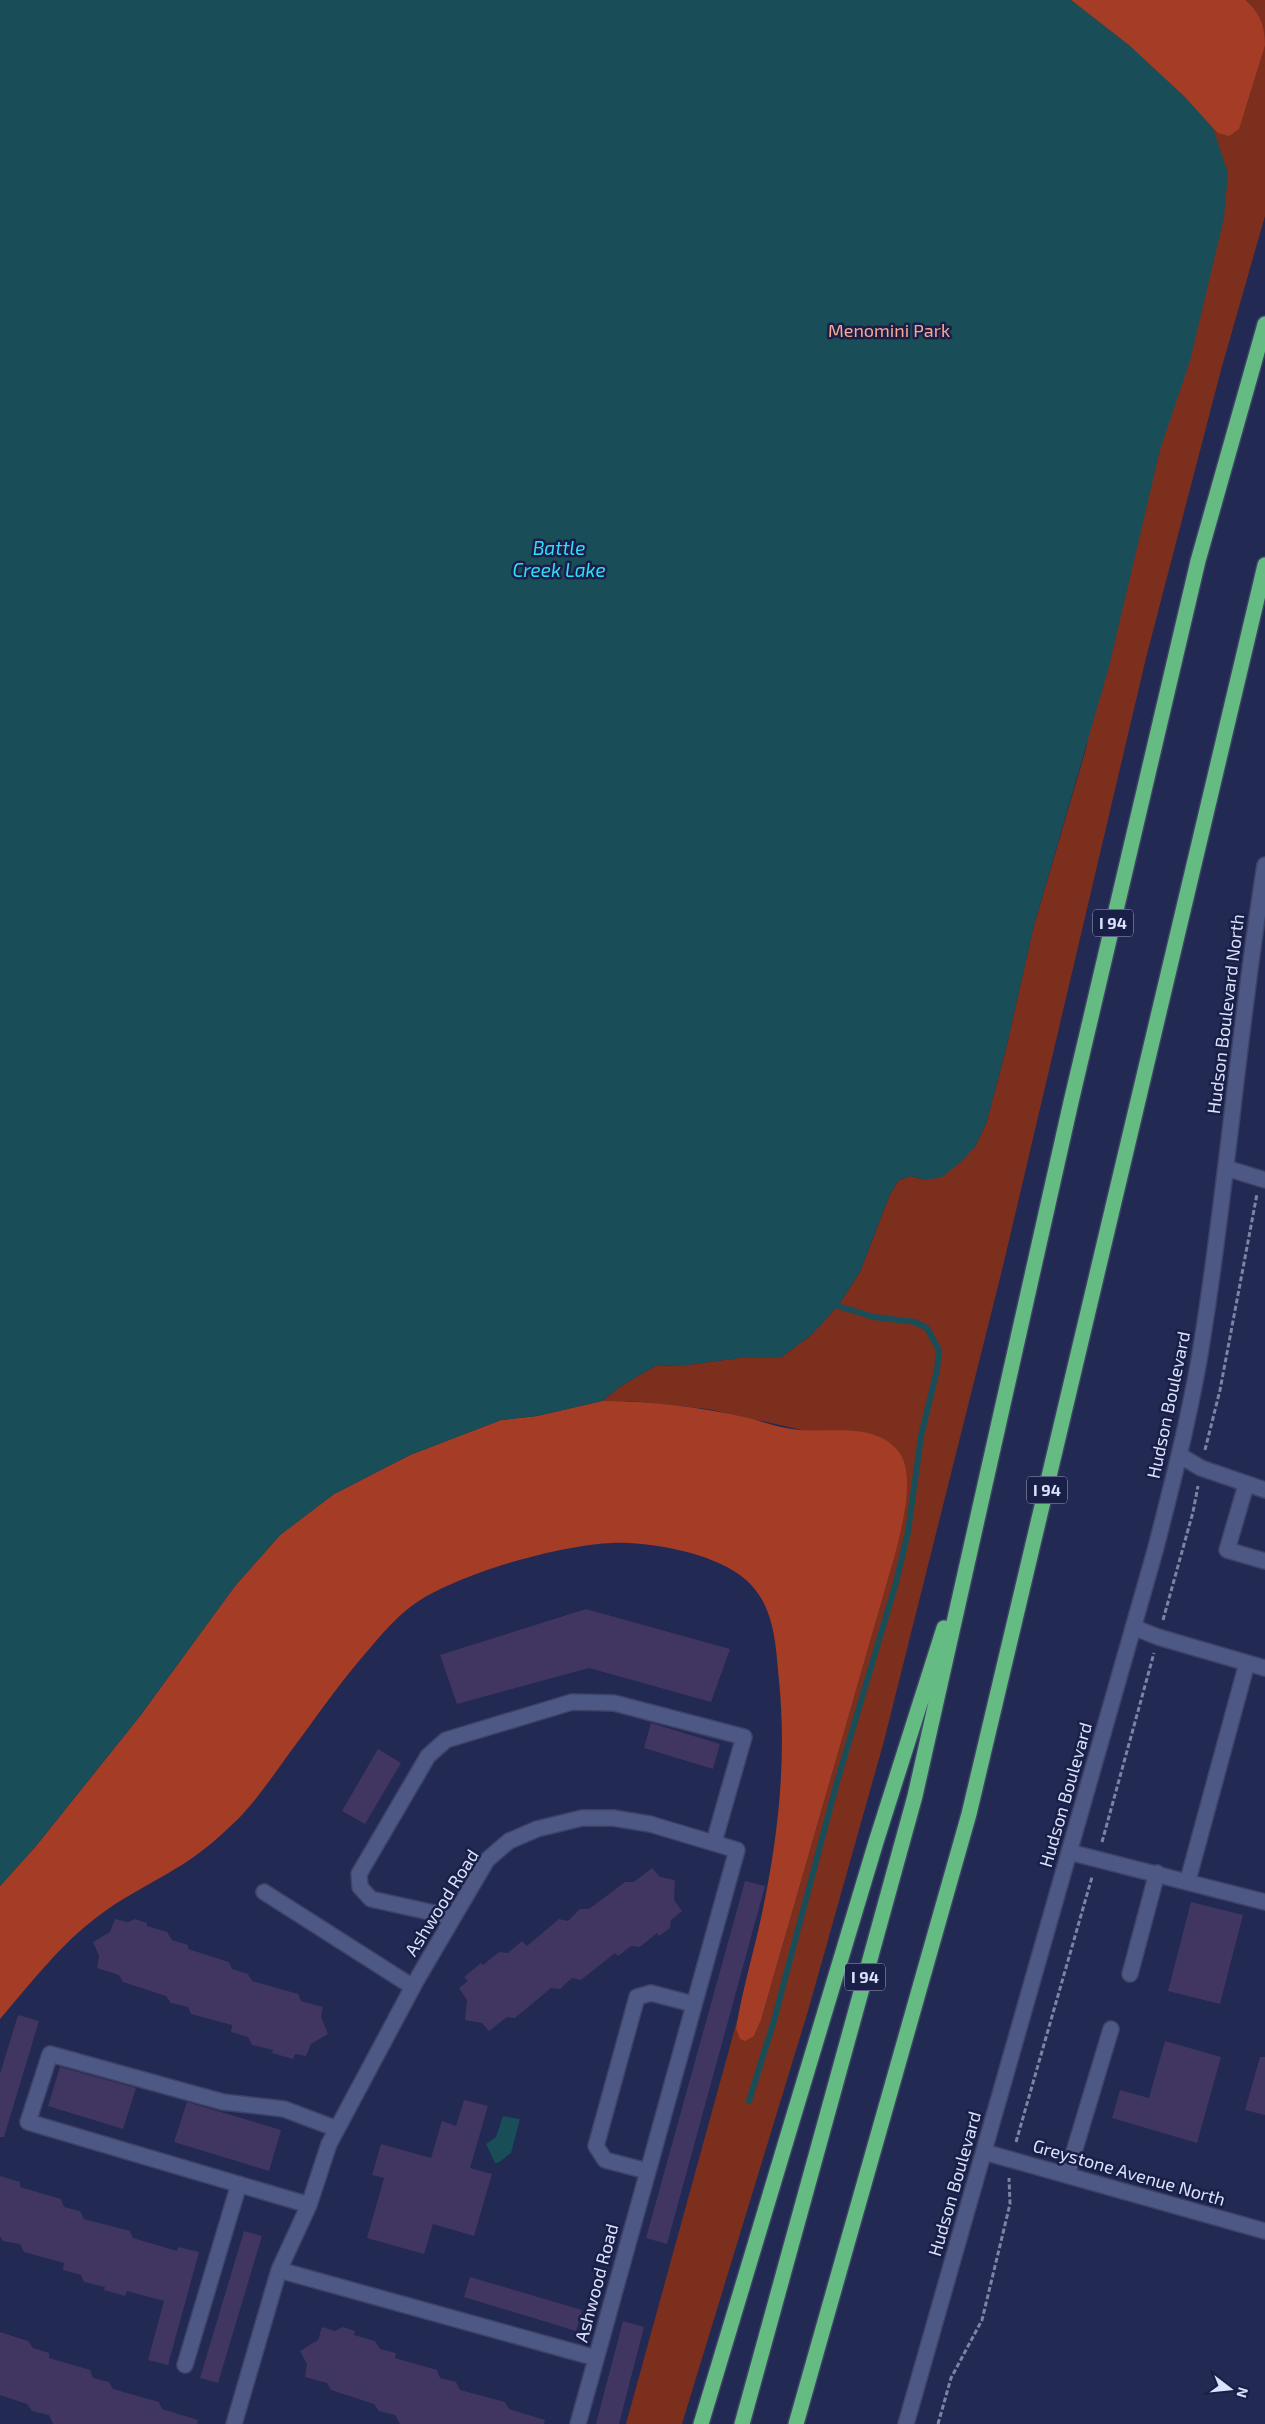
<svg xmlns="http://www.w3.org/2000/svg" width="1265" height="2424" font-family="'Exo 2',sans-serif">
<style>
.green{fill:#7d2f1e}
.forest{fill:#a53d26}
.water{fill:#194d58}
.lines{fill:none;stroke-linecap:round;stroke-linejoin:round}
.stream{stroke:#194d58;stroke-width:6}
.building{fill:#413661}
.minor-casing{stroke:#3e4266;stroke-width:18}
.highway-casing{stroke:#3e4266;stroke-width:18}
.path{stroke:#7c83a4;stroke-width:3;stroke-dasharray:5 2.5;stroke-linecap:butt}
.minor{stroke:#4e5885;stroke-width:15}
.highway{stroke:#64bc83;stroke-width:15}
.labels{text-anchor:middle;stroke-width:5;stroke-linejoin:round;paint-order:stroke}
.shield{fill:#191f47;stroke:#a1a8c6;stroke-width:1}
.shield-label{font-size:16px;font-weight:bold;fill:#dbe2fc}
.park-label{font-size:18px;fill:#faa793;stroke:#191f47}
.street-label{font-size:18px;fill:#dbe2fc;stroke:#191f47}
.water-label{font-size:19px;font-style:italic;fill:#2fdefe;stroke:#191f47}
</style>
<rect width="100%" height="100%" fill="#222952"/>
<!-- green -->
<path class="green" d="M 0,0 L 1265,0 L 1265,216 L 1221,370 L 1146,658 L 1003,1266 L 884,1741 L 808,2011 L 682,2424 L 626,2424 L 738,2017 L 736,2028 L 754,2036 L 761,2020 L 895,1555 C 901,1527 907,1499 906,1470 L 848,1431 L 806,1431 L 708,1409 L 631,1401 L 602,1401 L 621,1386 L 655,1366 L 687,1365 L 739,1358 L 780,1358 L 810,1336 L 838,1306 L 860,1272 L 890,1194 L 899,1180 L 911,1176 L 925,1180 L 975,1147 L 986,1124 L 1006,1049 L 1033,929 L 1087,745 Z"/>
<!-- forest -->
<path class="forest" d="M 1071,0 L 1245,0 C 1260,13 1265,26 1265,45 L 1239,129 L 1229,136 L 1218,133 L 1130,46 Z
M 602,1401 C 652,1401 700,1407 749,1418 C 761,1421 773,1426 786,1428 C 821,1436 872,1419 898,1451 C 917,1473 901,1530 895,1555 L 761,2020 L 754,2036 L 745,2041 L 740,2039 L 736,2028 C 742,1991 753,1955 761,1918 C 778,1839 787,1761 779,1680 C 776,1648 775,1612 753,1587 C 728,1557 667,1545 629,1543 C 576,1539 451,1574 409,1608 C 394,1620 382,1634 370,1648 C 340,1682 315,1719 288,1755 C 272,1777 256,1801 236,1821 C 217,1839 198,1856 175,1869 C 149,1885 121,1898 97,1917 C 60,1945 30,1984 0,2019 L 0,1886 L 36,1846 L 140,1716 L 235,1586 L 280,1535 L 334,1494 L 410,1455 L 501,1420 L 537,1416 Z"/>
<!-- water -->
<path class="water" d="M 0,0 L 1071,0 L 1130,46 L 1184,96 L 1213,128 L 1228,173 L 1224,218 L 1190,361 L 1160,450 L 1109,667 L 1033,929 L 1006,1049 L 986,1124 L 975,1147 L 961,1162 L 942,1177 L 925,1180 L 911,1176 L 899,1180 L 890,1194 L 860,1272 L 838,1306 L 810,1336 L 780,1358 L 739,1358 L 687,1365 L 655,1366 L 621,1386 L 602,1401 L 537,1416 L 501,1420 L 410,1455 L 334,1494 L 280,1535 L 235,1586 L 140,1716 L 36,1846 L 0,1886 Z
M 503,2116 L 520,2119 L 511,2153 L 498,2163 L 495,2163 L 486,2144 L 496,2137 Z"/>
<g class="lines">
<!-- stream -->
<path class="stream" d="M 749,2101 L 773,2024 L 837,1782 L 895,1586 L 908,1532 L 921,1436 L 937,1370 L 939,1350 L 927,1328 L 915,1322 L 874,1317 L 838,1306"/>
</g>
<!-- building -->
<path class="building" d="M 586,1609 L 730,1649 L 711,1702 L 589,1668 L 457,1704 L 440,1655 Z
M 651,1723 L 720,1744 L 713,1769 L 644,1748 Z
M 378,1749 L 401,1763 L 365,1824 L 342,1811 Z
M 652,1868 L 660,1877 L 675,1880 L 674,1900 L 682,1911 L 671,1920 L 670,1928 L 659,1936 L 657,1933 L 640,1947 L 631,1946 L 618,1956 L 615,1953 L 581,1980 L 572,1978 L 560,1989 L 551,1988 L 515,2018 L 507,2017 L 489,2031 L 482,2023 L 465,2020 L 467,2000 L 459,1988 L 468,1981 L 464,1977 L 481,1963 L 483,1965 L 499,1952 L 508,1953 L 522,1941 L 527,1946 L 559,1919 L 568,1921 L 580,1909 L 589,1909 L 625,1882 L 634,1882 Z
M 745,1881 L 765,1886 L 667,2244 L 646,2238 Z
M 1191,1902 L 1243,1915 L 1220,2004 L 1168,1991 Z
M 115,1919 L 128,1922 L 135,1919 L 147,1923 L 147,1926 L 167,1932 L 172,1940 L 188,1945 L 188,1949 L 229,1962 L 232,1969 L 248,1974 L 252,1981 L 298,1994 L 301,2001 L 323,2007 L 321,2017 L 328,2034 L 311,2044 L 306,2056 L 295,2054 L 293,2059 L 272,2053 L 273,2050 L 252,2045 L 248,2037 L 231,2032 L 232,2025 L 191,2014 L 188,2007 L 171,2003 L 166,1996 L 123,1982 L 119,1975 L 97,1968 L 99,1956 L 93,1942 L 110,1932 Z
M 18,2015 L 39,2021 L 4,2137 L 0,2137 L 0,2074 Z
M 1165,2041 L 1221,2057 L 1197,2143 L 1112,2118 L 1120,2090 L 1149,2098 Z
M 1260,2057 L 1265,2057 L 1265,2115 L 1245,2110 Z
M 60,2067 L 136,2088 L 123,2129 L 48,2106 Z
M 464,2100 L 488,2106 L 470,2168 L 492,2174 L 474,2236 L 433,2224 L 424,2254 L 367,2238 L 384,2178 L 372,2175 L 381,2144 L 431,2158 L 442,2121 L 456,2126 Z
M 187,2102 L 281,2130 L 269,2171 L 174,2142 Z
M 0,2176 L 20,2182 L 20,2187 L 61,2199 L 64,2207 L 80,2211 L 84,2219 L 130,2231 L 133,2238 L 177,2251 L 178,2247 L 199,2252 L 168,2365 L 148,2360 L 164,2301 L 127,2291 L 125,2296 L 104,2290 L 105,2287 L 84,2282 L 81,2275 L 63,2270 L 64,2263 L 24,2252 L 20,2244 L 3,2241 L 0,2236 Z
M 244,2231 L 262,2236 L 218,2383 L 200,2378 Z
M 470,2277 L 582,2310 L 576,2331 L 464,2297 Z
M 623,2321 L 644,2327 L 619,2424 L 596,2424 Z
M 322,2327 L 335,2331 L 343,2327 L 355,2331 L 354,2335 L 375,2341 L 380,2349 L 396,2353 L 395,2358 L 437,2370 L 440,2378 L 456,2382 L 460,2390 L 505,2402 L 509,2409 L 545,2420 L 544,2424 L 400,2424 L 395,2415 L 379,2411 L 374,2404 L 331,2390 L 327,2383 L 305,2377 L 307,2364 L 300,2351 L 318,2340 Z
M 0,2332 L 28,2341 L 33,2348 L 49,2353 L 49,2358 L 90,2370 L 93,2378 L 109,2382 L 113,2389 L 159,2402 L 162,2409 L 198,2420 L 197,2424 L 53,2424 L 49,2415 L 32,2411 L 27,2404 L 0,2395 Z"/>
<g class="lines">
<!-- minor casing -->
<g class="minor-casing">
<path id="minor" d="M 1226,1168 L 1265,1180
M 1179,1455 L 1201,1468 L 1265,1490
M 1246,1485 L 1227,1550 L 1265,1561
M 1133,1627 L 1158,1637 L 1265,1668
M 1069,1852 L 1265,1902
M 1188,1880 L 1247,1663
M 264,1892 L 413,1987
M 452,1917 L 371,1899 L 360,1887 L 359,1874 L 428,1756 L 446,1740 L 572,1702 L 614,1703 L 744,1737 L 714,1842
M 1130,1974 L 1157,1873
M 984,2152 L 1265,2231
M 647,2171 L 605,2160 L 596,2146 L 637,1997 L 651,1993 L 693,2004
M 1067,2175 L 1111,2029
M 309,2205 L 28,2122 L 50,2054 L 223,2102 L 284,2109 L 337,2129
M 279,2270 L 596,2358
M 185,2365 L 239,2184
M 234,2424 L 279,2270 L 309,2205 L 329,2144 L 416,1981 L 487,1860 L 509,1841 L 537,1829 L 582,1818 L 613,1818 L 650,1824 L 737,1850 L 578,2424
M 906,2424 L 1155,1551 C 1174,1477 1193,1404 1204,1329 C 1228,1175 1240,1019 1265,865"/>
</g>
<!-- highway casing -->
<g class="highway-casing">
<path id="highway" d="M 701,2424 L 876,1842 L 944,1628
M 742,2424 L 915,1796 L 1071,1102 L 1198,561 L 1265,324
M 796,2424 L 969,1814 L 1265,565"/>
</g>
<!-- path -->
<path class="path" d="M 1205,1450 L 1220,1390 L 1257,1194
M 1163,1620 L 1193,1512 L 1198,1486
M 1102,1842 L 1154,1653
M 1016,2142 L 1092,1877
M 938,2424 L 951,2378 L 982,2320 L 1010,2204 L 1009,2178"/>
<!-- minor -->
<use href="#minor" class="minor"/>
<!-- highway -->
<use href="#highway" class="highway"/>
</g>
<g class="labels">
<!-- shield labels -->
<g class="shield">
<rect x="1093" y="909.5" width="40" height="27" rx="4"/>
<rect x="1027" y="1476.5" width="40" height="27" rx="4"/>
<rect x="845" y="1963.5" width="40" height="27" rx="4"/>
</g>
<g class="shield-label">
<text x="1113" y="929">I 94</text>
<text x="1047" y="1496">I 94</text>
<text x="865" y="1983">I 94</text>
</g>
<!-- park labels -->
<g class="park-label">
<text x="889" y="337">Menomini Park</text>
</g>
<!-- street labels -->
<g class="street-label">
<text transform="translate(1226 1014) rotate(-83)" y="6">Hudson Boulevard North</text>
<text transform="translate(1169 1405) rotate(-78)" y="6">Hudson Boulevard</text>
<text transform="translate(1066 1795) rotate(-74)" y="6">Hudson Boulevard</text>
<text transform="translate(442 1903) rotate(-58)" y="6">Ashwood Road</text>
<text transform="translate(1129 2173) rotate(16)" y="6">Greystone Avenue North</text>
<text transform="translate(955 2184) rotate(-74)" y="6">Hudson Boulevard</text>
<text transform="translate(597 2283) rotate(-75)" y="6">Ashwood Road</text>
</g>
<!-- water labels -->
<g class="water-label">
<text x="559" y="555">Battle<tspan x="559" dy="22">Creek Lake</tspan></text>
</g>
</g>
<!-- north arrow -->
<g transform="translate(1230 2389) rotate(106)" stroke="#191f47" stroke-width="4" paint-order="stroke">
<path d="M0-4L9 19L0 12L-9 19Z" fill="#dbe2fc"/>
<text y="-8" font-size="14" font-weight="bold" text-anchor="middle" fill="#dbe2fc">N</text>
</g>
</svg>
